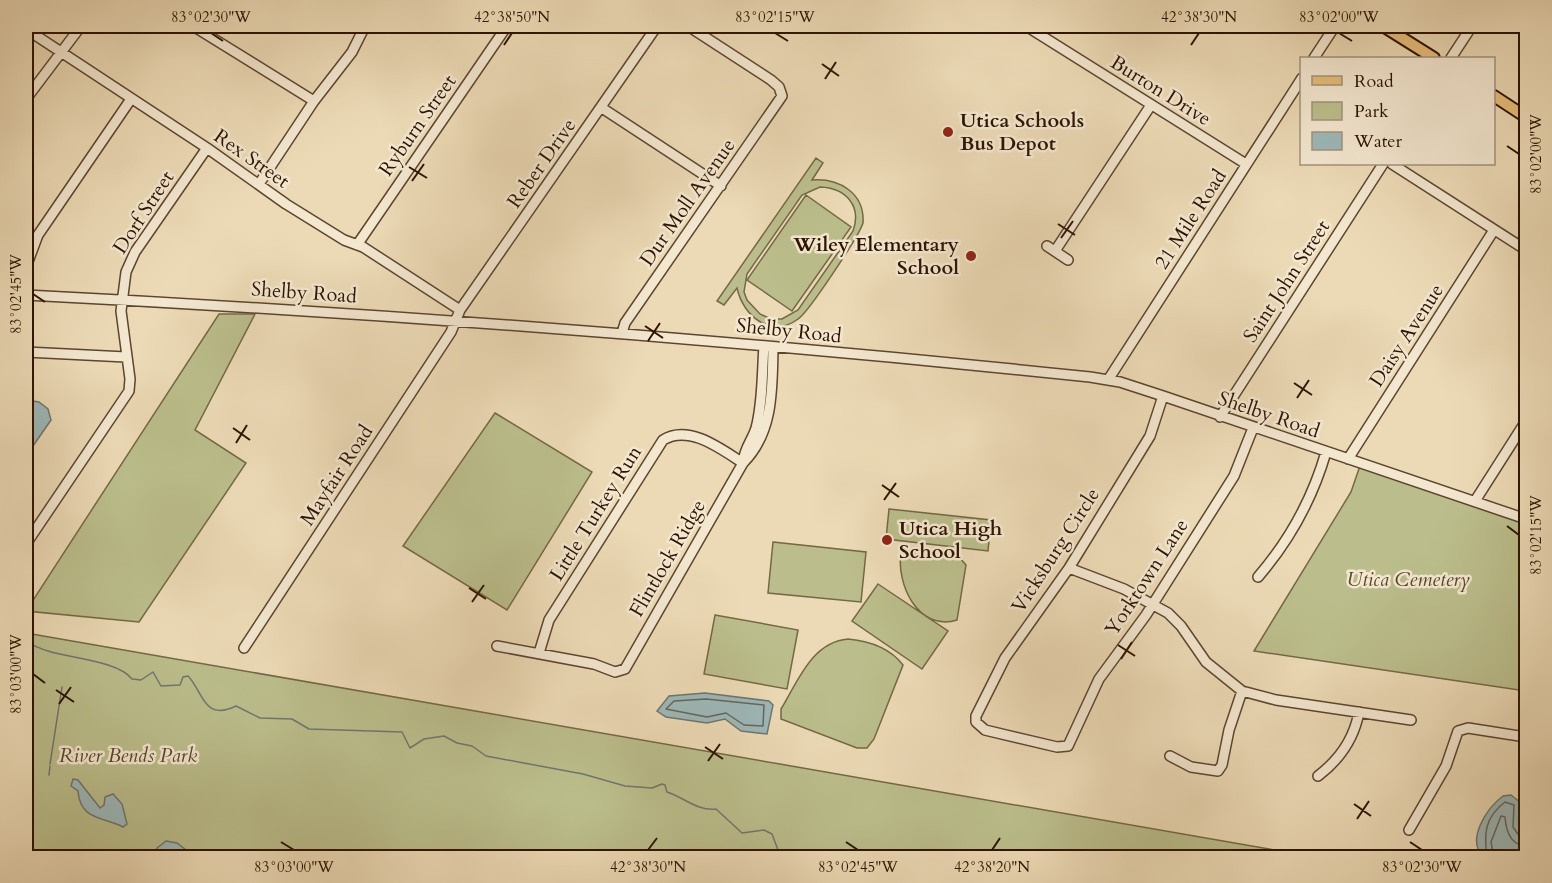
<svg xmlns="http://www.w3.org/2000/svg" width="1552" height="883" font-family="Cardo,serif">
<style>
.green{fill:#bbbe8c;stroke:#746846;stroke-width:1.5;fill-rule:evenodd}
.water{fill:#9db8b9;stroke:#70766f;stroke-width:1.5}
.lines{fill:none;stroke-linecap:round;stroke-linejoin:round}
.shore{stroke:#65665c;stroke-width:1.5}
.stream{stroke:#70766f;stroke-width:1.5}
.minor-casing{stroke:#5d452e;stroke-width:12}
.major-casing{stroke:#2d1300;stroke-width:14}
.minor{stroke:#f3e7d0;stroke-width:9}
.major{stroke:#e6bd7b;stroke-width:10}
.ticks{fill:none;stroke:#2d1300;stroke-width:2}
.poi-dot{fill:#8f2418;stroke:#f3e7d0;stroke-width:2}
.labels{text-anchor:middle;stroke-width:5;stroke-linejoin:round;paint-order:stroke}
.street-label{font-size:20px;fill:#2d1300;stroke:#f3e7d0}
.poi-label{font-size:20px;font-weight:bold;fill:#2d1300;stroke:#f3e7d0;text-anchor:start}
.park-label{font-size:20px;font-style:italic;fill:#58462a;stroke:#f3e7d0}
.neatline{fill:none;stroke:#2d1300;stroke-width:2}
.ticks-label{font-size:15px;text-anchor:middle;fill:#2d1300}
</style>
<rect width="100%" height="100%" fill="#ecdab6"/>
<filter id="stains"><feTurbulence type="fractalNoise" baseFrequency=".00333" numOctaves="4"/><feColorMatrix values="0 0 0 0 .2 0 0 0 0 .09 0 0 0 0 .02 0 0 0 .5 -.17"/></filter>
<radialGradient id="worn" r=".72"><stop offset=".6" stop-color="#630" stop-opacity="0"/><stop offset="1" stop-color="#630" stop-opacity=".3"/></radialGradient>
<!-- green -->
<path class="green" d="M 816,158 L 823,163 L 812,180 C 839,178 865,193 863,223 C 859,236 808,313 798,319 C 771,339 743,316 737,288 L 724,305 L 717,301 ZM 820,187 C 846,188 862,206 853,231 L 798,310 L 782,319 L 771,319 L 760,314 L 747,300 L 744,292 L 747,274 L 802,195 Z
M 806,195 L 851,227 L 792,311 L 747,280 Z
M 219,314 L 255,314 L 195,430 L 246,463 L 139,622 L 26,611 Z
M 495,413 L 592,472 L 507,610 L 403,546 Z
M 1361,463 L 1526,519 L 1526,691 L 1254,651 L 1351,492 Z
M 889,509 L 991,520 L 988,551 L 886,539 Z
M 773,542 L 866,552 L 861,602 L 768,593 Z
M 901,552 L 959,557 L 966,565 L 957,620 C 918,632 896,584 901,552 Z
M 878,584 L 948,631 L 922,669 L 852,621 Z
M 715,615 L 798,630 L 787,689 L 704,674 Z
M 26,633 L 1315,857 L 26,857 Z
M 848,639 C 869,641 890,648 903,665 L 874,739 L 867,748 L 857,748 L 781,719 L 781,709 C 798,681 812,642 848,639 Z"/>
<!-- water -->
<path class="water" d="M 26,400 L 39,402 L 48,409 L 51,420 L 26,456 Z
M 705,693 L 769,701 L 773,705 L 767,734 L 741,731 L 725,719 L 707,723 L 666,717 L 657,711 L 669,696 Z
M 73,779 L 78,780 L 100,808 L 104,805 L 105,797 L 113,794 L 122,804 L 127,824 L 123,827 C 105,817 80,821 78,791 L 71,786 Z
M 1511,795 L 1521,803 L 1519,825 L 1526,835 L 1526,857 L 1483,857 C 1466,839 1487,808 1503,796 Z
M 166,841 L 177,843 L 195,857 L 153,857 L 157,848 Z"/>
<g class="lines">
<!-- shore -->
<path class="shore" d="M 706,699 L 764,705 L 763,726 L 744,725 L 726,713 L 707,717 L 666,709 L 674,701 Z
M 1487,858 C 1484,834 1484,818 1505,802 L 1514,805 L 1513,827 L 1520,837 L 1526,838
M 1494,858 L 1491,842 L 1501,816 L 1505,817 C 1506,831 1510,845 1526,846"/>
<!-- stream -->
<path class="stream" d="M 26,644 C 33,644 40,649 48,651 C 69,658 118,661 132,679 L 141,680 L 153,672 L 161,686 L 180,685 L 183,677 L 188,676 C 203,691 203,722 236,706 L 260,718 L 292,719 L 309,729 L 402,732 L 410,748 L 424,739 L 444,736 L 457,743 L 472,746 L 486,756 L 583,774 L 625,786 L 652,788 L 662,784 L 665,785 L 667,792 C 685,798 697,811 716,809 L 742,833 L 764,830 L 772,834 L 781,858
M 50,764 L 62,687
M 49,775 L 50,766
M 790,858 L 796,858"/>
<!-- minor casing -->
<g class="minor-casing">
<path id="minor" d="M 193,26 L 314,101
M 1026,26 L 1246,164
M 26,29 L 207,148 L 286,204 L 344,240 L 363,247 L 460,310
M 1314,58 L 1335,26
M 1451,58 L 1472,26
M 26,99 L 81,26
M 602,108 L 721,186
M 1392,164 L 1526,250
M 259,184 L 314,101 L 352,52 L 365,26
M 357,245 L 507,26
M 1047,246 L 1068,260
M 1055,251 L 1151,105
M 26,267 L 38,235 L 131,99
M 26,295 C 381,313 736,340 1090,377 L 1120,382 L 1163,396 L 1526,519
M 622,333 L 625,323 L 782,96 L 779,87 L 771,80 L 688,26
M 26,352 L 126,357
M 1108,380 L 1302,78
M 1163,396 L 1150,436 L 1069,568 L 1005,658 L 976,716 L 976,722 L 985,730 L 1057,747 L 1068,746 L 1099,679 L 1146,615 L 1234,476 L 1253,428
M 1220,417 L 1383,164
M 1348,459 L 1494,230
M 743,463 C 744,448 752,441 756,428 C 763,402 762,372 764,346
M 1475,501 L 1526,421
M 26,544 L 129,391 L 130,379 L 121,311 L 126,272 L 135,252 L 207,148
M 1069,568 L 1124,589 L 1168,613 L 1181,626 L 1206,662 L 1242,691 L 1276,700 L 1411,720
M 1258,577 C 1289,541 1313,497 1326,452
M 497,646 L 594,664 L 615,672 L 625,669 L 743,463 C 774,432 772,388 773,347
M 244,648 L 451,332 L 460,310 L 657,26
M 539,653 L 549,620 L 663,440 C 689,424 721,449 743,463
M 1170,756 L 1191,767 L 1218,771 L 1222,765 L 1229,730 L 1242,691
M 1318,776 C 1339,760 1354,739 1359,712
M 1409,830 L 1446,766 L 1458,731 L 1468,728 L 1526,737"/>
</g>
<!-- major casing -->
<g class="major-casing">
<path id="major" d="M 1383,26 L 1434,58
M 1494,96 L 1526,117"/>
</g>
<!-- minor -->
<use href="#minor" class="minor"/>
<!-- major -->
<use href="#major" class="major"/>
</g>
<!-- ticks -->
<path class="ticks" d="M 211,33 L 223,41M 775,33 L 788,41M 1339,33 L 1352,41M 504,45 L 512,33M 1191,45 L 1199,33M 822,64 L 839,76M 825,79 L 836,62M 1507,146 L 1519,154M 409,167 L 427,178M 412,181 L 424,164M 1058,224 L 1075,235M 1061,238 L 1073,221M 33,294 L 45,302M 645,326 L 663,338M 648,341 L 660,323M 1294,383 L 1312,395M 1297,398 L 1309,380M 233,428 L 250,440M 236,443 L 247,425M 882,485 L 899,497M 884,500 L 896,483M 1507,526 L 1519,535M 469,588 L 486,599M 472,602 L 484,585M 1118,645 L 1135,656M 1121,659 L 1132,642M 33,674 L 45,683M 56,690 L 74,702M 59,704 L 71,687M 705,747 L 723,759M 708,761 L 720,744M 1354,804 L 1371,816M 1357,819 L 1369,801M 281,842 L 294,850M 846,842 L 858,850M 1410,842 L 1422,850M 648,850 L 657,838M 992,850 L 1000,838"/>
<!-- markers -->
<g class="poi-dot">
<circle cx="948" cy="132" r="6"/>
<circle cx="971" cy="256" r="6"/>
<circle cx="887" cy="540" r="6"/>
</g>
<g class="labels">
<!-- street labels -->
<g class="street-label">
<text transform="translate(1161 90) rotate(32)" y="7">Burton Drive</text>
<text transform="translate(417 125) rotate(-55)" y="7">Ryburn Street</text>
<text transform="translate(252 158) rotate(35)" y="7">Rex Street</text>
<text transform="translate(541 163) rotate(-55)" y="7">Reber Drive</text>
<text transform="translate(687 202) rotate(-55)" y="7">Dur Moll Avenue</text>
<text transform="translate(143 212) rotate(-57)" y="7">Dorf Street</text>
<text transform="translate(1190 219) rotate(-57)" y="7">21 Mile Road</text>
<text transform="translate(1286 281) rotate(-57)" y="7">Saint John Street</text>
<text transform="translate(304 292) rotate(4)" y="7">Shelby Road</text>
<text transform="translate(789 330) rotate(6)" y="7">Shelby Road</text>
<text transform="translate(1406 335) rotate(-57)" y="7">Daisy Avenue</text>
<text transform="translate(1269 414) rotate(19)" y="7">Shelby Road</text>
<text transform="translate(336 475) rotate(-57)" y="7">Mayfair Road</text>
<text transform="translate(595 513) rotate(-58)" y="7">Little Turkey Run</text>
<text transform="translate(1055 550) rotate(-57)" y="7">Vicksburg Circle</text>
<text transform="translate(667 558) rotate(-60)" y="7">Flintlock Ridge</text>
<text transform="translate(1146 577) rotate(-57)" y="7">Yorktown Lane</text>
</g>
<!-- poi labels -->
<g class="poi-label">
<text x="960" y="127">Utica Schools<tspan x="960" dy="23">Bus Depot</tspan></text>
<text x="959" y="251" text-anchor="end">Wiley Elementary<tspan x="959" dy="23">School</tspan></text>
<text x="899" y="535">Utica High<tspan x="899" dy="23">School</tspan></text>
</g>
<!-- park labels -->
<g class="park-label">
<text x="1408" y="586">Utica Cemetery</text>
<text x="128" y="762">River Bends Park</text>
</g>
</g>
<!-- margin -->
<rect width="1552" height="883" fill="none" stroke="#ecdab6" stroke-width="66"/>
<!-- legend -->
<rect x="1300" y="57" width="195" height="108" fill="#f3e7d0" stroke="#a4927d" stroke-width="1.5"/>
<rect x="1312" y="76" width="30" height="9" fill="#e6bd7b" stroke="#a4927d" stroke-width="1.5"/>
<text x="1354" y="87" font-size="18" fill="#2d1300">Road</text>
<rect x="1312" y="102" width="30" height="18" fill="#bbbe8c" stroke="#a4927d" stroke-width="1.5"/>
<text x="1354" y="117" font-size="18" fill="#2d1300">Park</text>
<rect x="1312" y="132" width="30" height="18" fill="#9db8b9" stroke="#a4927d" stroke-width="1.5"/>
<text x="1354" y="147" font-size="18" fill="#2d1300">Water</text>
<rect x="33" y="33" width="1486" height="817" class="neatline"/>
<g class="ticks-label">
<text x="211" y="22">83°02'30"W</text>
<text x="512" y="22">42°38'50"N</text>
<text x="775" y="22">83°02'15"W</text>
<text x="1199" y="22">42°38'30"N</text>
<text x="1339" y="22">83°02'00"W</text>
<text transform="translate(1536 154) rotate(-90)" y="5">83°02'00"W</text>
<text transform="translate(16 294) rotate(-90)" y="5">83°02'45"W</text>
<text transform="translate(1536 535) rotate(-90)" y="5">83°02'15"W</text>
<text transform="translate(16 674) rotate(-90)" y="5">83°03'00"W</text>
<text x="294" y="872">83°03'00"W</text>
<text x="648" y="872">42°38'30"N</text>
<text x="858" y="872">83°02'45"W</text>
<text x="992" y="872">42°38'20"N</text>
<text x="1422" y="872">83°02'30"W</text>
</g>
<rect width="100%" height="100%" filter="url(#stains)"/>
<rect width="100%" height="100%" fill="url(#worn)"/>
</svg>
